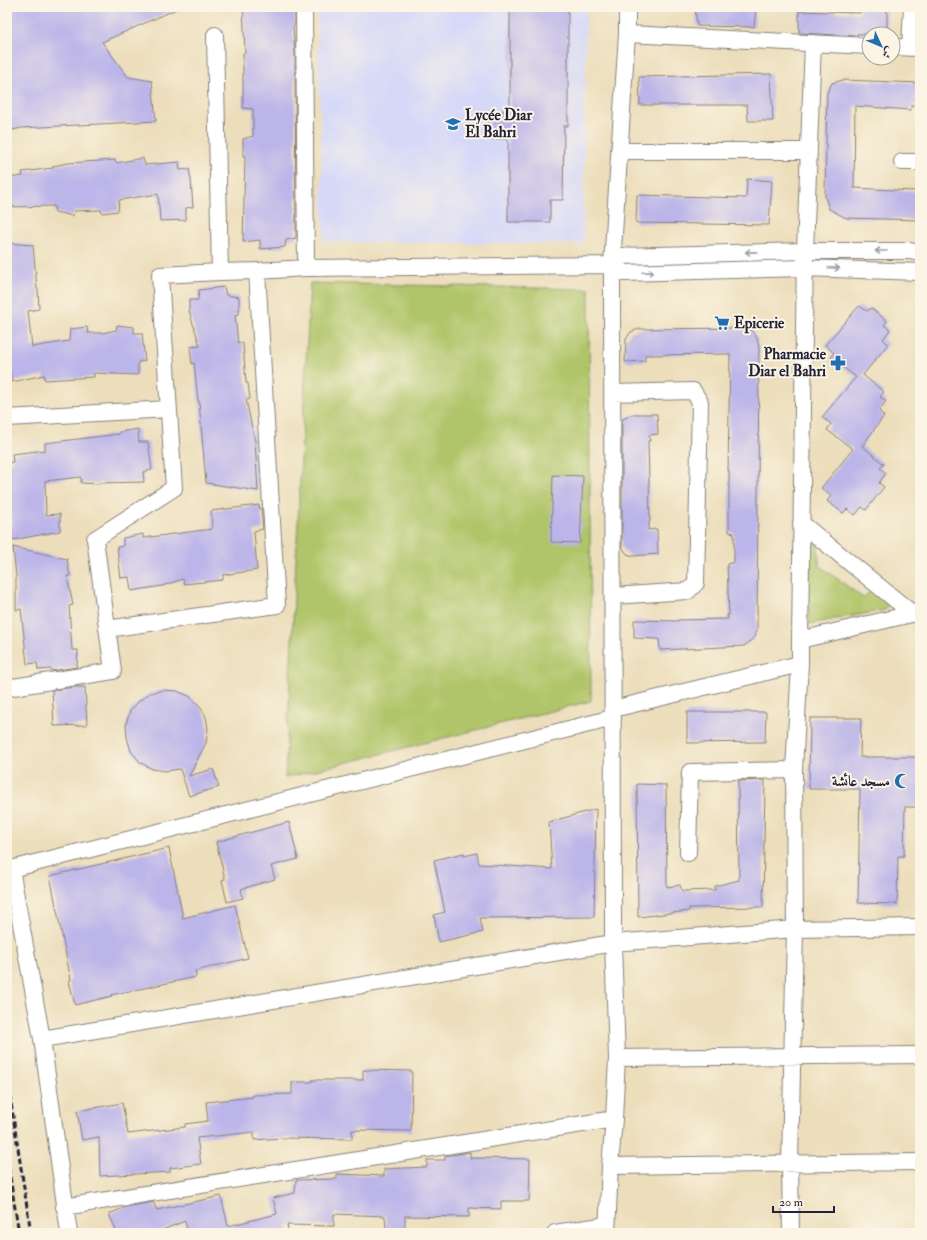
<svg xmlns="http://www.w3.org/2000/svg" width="927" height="1240" font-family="'IM FELL Double Pica',Amiri,serif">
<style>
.built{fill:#d6d8f8}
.green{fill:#b0c569;stroke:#697452}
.building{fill:#bcb5e9}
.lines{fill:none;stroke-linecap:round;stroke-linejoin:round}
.street-casing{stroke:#87807b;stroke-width:18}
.street{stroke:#fff;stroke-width:16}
.rail{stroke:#22223b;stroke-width:3;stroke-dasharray:6 3;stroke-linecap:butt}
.oneway{stroke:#9c9ca7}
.labels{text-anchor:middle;stroke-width:4;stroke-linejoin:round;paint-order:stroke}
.poi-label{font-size:15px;font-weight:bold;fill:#22223b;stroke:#fcf5e5;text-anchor:start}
</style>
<rect width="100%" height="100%" fill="#fcf5e5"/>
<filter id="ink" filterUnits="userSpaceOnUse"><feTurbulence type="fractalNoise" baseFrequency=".025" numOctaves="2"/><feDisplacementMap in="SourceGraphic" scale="8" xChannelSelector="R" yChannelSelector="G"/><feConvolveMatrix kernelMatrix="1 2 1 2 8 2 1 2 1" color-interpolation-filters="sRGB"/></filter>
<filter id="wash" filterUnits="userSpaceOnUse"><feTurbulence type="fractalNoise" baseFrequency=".012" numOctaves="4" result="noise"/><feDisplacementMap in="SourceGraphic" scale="16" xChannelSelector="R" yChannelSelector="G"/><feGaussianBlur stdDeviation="0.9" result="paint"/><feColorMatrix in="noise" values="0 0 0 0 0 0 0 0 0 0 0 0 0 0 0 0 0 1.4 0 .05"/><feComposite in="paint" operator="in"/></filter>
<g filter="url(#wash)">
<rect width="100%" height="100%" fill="#ecdebb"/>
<!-- built -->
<path class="built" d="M 317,7 L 586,7 L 583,244 L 324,242 Z"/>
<!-- green -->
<path class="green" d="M 310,283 L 589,289 L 591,701 L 285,778 Z
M 806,541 L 818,544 L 819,565 L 863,598 L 872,590 L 889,603 L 885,610 L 809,624 Z"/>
<g id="blocks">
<!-- building -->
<path class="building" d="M 7,7 L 181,7 L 102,42 L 128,77 L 152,81 L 156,121 L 22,128 L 7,131 Z
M 243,7 L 295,7 L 295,25 L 293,26 L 295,53 L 296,238 L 286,240 L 285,247 L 260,249 L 260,240 L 243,242 L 245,156 L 243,156 L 243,139 L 253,136 L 253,109 L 243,108 L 243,53 L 245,53 Z
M 510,7 L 568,7 L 568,126 L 564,126 L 563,200 L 550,200 L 550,222 L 508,222 L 508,139 L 489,139 L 489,111 L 510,111 Z
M 695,7 L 756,7 L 754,27 L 697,26 Z
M 860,7 L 887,7 L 887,34 L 857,34 L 857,36 L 799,33 L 799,11 L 860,13 Z
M 771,74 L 773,121 L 748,121 L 747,105 L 640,105 L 639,77 Z
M 843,80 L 920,83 L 920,105 L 912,105 L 910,110 L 855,106 L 854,188 L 915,191 L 916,198 L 920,198 L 920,220 L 846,218 L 829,209 L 825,196 L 827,93 L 832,83 Z
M 143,158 L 145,165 L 179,162 L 180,170 L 189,169 L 191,180 L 193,207 L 186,208 L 186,220 L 160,221 L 158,194 L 119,200 L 118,211 L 102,213 L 101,210 L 74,211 L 73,216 L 55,212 L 54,206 L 7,207 L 7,178 L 23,176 L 22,172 L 53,168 L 53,166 L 68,163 L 115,160 L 116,163 Z
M 747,179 L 772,181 L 769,225 L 636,223 L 637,195 L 746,198 Z
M 7,243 L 33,245 L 37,289 L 38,289 L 39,309 L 28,311 L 32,347 L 69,341 L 70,329 L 87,327 L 88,333 L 102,333 L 116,330 L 117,325 L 134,327 L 134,333 L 142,333 L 145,361 L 138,362 L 138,375 L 94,373 L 94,377 L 45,380 L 44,375 L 12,382 L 10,370 L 7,371 Z
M 224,287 L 226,295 L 239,297 L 239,314 L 235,315 L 238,343 L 243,343 L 246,383 L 248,383 L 250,399 L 246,400 L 255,441 L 258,491 L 206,483 L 199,401 L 198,401 L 194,363 L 192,364 L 190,347 L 200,346 L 189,311 L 189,300 L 198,300 L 199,290 Z
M 859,306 L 867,311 L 871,308 L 887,321 L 884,325 L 890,330 L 883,339 L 888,344 L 863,375 L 884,392 L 880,397 L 886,401 L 879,411 L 884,416 L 862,446 L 884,464 L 880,468 L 886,473 L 879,483 L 884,487 L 866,510 L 862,507 L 855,515 L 847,509 L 843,513 L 827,501 L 831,496 L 821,488 L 853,449 L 827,430 L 831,424 L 822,417 L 856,377 L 831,358 L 834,353 L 825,345 Z
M 745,328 L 752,331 L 757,338 L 759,348 L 757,629 L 755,637 L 744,646 L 660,650 L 659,639 L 634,638 L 634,620 L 678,621 L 678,620 L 728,619 L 727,615 L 729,615 L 727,564 L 734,562 L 734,533 L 729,532 L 729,471 L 728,471 L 730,354 L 645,355 L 645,361 L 625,362 L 626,339 L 631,332 L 639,329 Z
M 633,414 L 657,414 L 658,434 L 649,435 L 650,441 L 648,441 L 650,519 L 648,530 L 657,529 L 658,554 L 633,556 L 627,554 L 622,547 L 622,422 L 623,419 Z
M 138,429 L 139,442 L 148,442 L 152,470 L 143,472 L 144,482 L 99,483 L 99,484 L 81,483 L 81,477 L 45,481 L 46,515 L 60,514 L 60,531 L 13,540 L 7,482 L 7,463 L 13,462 L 12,454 L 45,450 L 45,443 L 119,434 L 119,432 Z
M 553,475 L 583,476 L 580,543 L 551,542 Z
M 259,505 L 259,508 L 261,508 L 263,529 L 254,531 L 257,570 L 223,575 L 223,580 L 184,584 L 183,579 L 162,586 L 131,591 L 129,577 L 121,578 L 117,547 L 123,546 L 123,538 L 143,534 L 143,538 L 212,529 L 211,511 Z
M 13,547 L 67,559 L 70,576 L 67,576 L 73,605 L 69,606 L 72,650 L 78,650 L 77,667 L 51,671 L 51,669 L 38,670 L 37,663 L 27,664 L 21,609 L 16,610 L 16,576 Z
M 75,687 L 85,687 L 87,725 L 54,726 L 52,690 Z
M 163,690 L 177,691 L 189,696 L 199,705 L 206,717 L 208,729 L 206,743 L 189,776 L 213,769 L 219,787 L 189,796 L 180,769 L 165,771 L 152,769 L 140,762 L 131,751 L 127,738 L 126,724 L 130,711 L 139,701 L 150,693 Z
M 687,712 L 766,712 L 765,742 L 687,743 Z
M 810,718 L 861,718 L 860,757 L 920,757 L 920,807 L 905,807 L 904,856 L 898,856 L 897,904 L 858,903 L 860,789 L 809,789 Z
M 765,780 L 763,907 L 689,908 L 689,911 L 638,917 L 637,784 L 666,785 L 667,887 L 680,885 L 682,891 L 715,890 L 715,886 L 739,880 L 738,781 Z
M 596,809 L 594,917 L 480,918 L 483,932 L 439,942 L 434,915 L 445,912 L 434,860 L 464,853 L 464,856 L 477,853 L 479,864 L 552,869 L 549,822 Z
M 289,822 L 298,859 L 271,866 L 275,879 L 241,889 L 243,898 L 227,902 L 222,880 L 225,879 L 216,842 Z
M 169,848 L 183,918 L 235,905 L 248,958 L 195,971 L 196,977 L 111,995 L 112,996 L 75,1005 L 69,981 L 71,980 L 50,876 Z
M 363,1070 L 412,1071 L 411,1131 L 352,1130 L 352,1139 L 282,1138 L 254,1140 L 254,1132 L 197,1138 L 201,1164 L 170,1168 L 170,1172 L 100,1176 L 99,1137 L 82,1140 L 77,1111 L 122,1103 L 128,1134 L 185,1127 L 185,1124 L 208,1121 L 206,1102 L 253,1097 L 253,1095 L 292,1094 L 292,1082 L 312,1082 L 312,1080 L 363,1080 Z
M 470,1152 L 470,1158 L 530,1159 L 529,1201 L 501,1201 L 501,1209 L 469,1208 L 469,1217 L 405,1216 L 405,1228 L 386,1229 L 385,1216 L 334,1214 L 334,1226 L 287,1225 L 289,1233 L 188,1233 L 185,1221 L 155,1233 L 117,1233 L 109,1214 L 126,1207 L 153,1202 L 157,1210 L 221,1196 L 228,1226 L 277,1214 L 273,1198 L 295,1193 L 296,1180 L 337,1179 L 337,1174 L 384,1176 L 384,1169 L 427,1167 L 427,1160 L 445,1160 L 445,1156 Z"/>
</g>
</g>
<g filter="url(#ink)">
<use href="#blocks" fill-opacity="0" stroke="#87807b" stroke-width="1"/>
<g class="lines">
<!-- street casing -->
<g class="street-casing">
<path id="street" d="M 304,7 L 306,268 L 612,265 L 624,273 L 805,268 L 920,272
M 627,7 L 627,34 L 869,46
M 215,35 L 220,272 L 257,271
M 893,47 L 920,48
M 910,48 L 912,7
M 619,151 L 808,151
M 902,162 L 920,162
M 612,265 L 621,256 L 805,251 L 910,251 L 920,253
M 612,393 L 693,391 L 700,402 L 696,583 L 688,591 L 613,596
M 7,418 L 169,409
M 801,523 L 913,614
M 107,629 L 277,605 L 257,271 L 306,268
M 800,640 L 805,251 L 813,43
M 7,688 L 113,671 L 95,539 L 174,488 L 160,275 L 220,272
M 613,709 L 800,664 L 800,640 L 920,612
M 688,853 L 690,772 L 794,770
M 42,1039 L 11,869 L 613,718
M 617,1058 L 920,1055
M 610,1166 L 920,1162
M 64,1207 L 614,1119
M 69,1233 L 42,1039 L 613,943 L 795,929 L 920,927
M 555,1233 L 607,1225
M 607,1233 L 610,1166 L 614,1119 L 617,1058 L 613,943 L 612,265 L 627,34
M 791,1233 L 790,1164 L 795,929 L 794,770 L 800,664"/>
</g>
<!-- street -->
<use href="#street" class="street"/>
<!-- rail -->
<path class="rail" d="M 7,1077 L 31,1233
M 7,1159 L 19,1233"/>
</g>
<!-- one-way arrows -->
<defs><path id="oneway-shaft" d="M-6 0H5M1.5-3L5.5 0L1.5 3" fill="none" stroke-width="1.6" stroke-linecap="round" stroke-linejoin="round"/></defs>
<g class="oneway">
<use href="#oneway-shaft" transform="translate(881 251) rotate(180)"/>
<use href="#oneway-shaft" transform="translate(751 252) rotate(179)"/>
<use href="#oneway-shaft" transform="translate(834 268) rotate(2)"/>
<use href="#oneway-shaft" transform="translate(648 272) rotate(-2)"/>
</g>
</g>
<!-- icons -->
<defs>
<g id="school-bare" transform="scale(1.2)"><path d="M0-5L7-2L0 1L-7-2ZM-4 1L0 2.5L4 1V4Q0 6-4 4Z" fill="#1f6fb2" stroke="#fcf5e5" stroke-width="2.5" paint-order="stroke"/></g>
<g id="supermarket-bare" transform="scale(1.2)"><path d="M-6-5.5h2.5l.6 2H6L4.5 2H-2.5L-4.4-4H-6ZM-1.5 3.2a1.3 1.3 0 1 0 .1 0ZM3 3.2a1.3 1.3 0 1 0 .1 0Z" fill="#1f6fb2" stroke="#fcf5e5" stroke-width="2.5" paint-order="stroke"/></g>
<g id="pharmacy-bare" transform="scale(1.2)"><path d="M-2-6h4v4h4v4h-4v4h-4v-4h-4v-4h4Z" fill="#1f6fb2" stroke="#fcf5e5" stroke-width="2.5" paint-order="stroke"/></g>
<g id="mosque-bare" transform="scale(1.2)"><path d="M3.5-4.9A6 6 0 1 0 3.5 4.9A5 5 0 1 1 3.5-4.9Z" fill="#1f6fb2" stroke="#fcf5e5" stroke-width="2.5" paint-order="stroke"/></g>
</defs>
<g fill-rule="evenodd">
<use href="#school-bare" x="453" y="124"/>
<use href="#supermarket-bare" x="722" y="323"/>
<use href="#pharmacy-bare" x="838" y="363"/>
<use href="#mosque-bare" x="902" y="781"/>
</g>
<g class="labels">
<!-- poi labels -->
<g class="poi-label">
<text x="465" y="120">Lycée Diar<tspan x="465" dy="17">El Bahri</tspan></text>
<text x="734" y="328">Epicerie</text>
<text x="826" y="359" text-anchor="end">Pharmacie<tspan x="826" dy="17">Diar el Bahri</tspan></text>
<text x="890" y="786" text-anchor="end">مسجد عائشة</text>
</g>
</g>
<!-- margin -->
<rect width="927" height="1240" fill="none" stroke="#fcf5e5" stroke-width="24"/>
<!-- north arrow -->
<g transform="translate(881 46) rotate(134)"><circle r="19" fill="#fcf5e5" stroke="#a5a1a1"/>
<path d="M0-3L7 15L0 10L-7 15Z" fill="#1f6fb2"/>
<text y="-6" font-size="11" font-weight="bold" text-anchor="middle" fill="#22223b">ش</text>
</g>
<!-- scale -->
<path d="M773 1206v6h61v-6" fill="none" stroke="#22223b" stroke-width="2"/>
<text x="779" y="1206" font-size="12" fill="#22223b" stroke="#fcf5e5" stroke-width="3" paint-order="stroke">20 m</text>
</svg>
